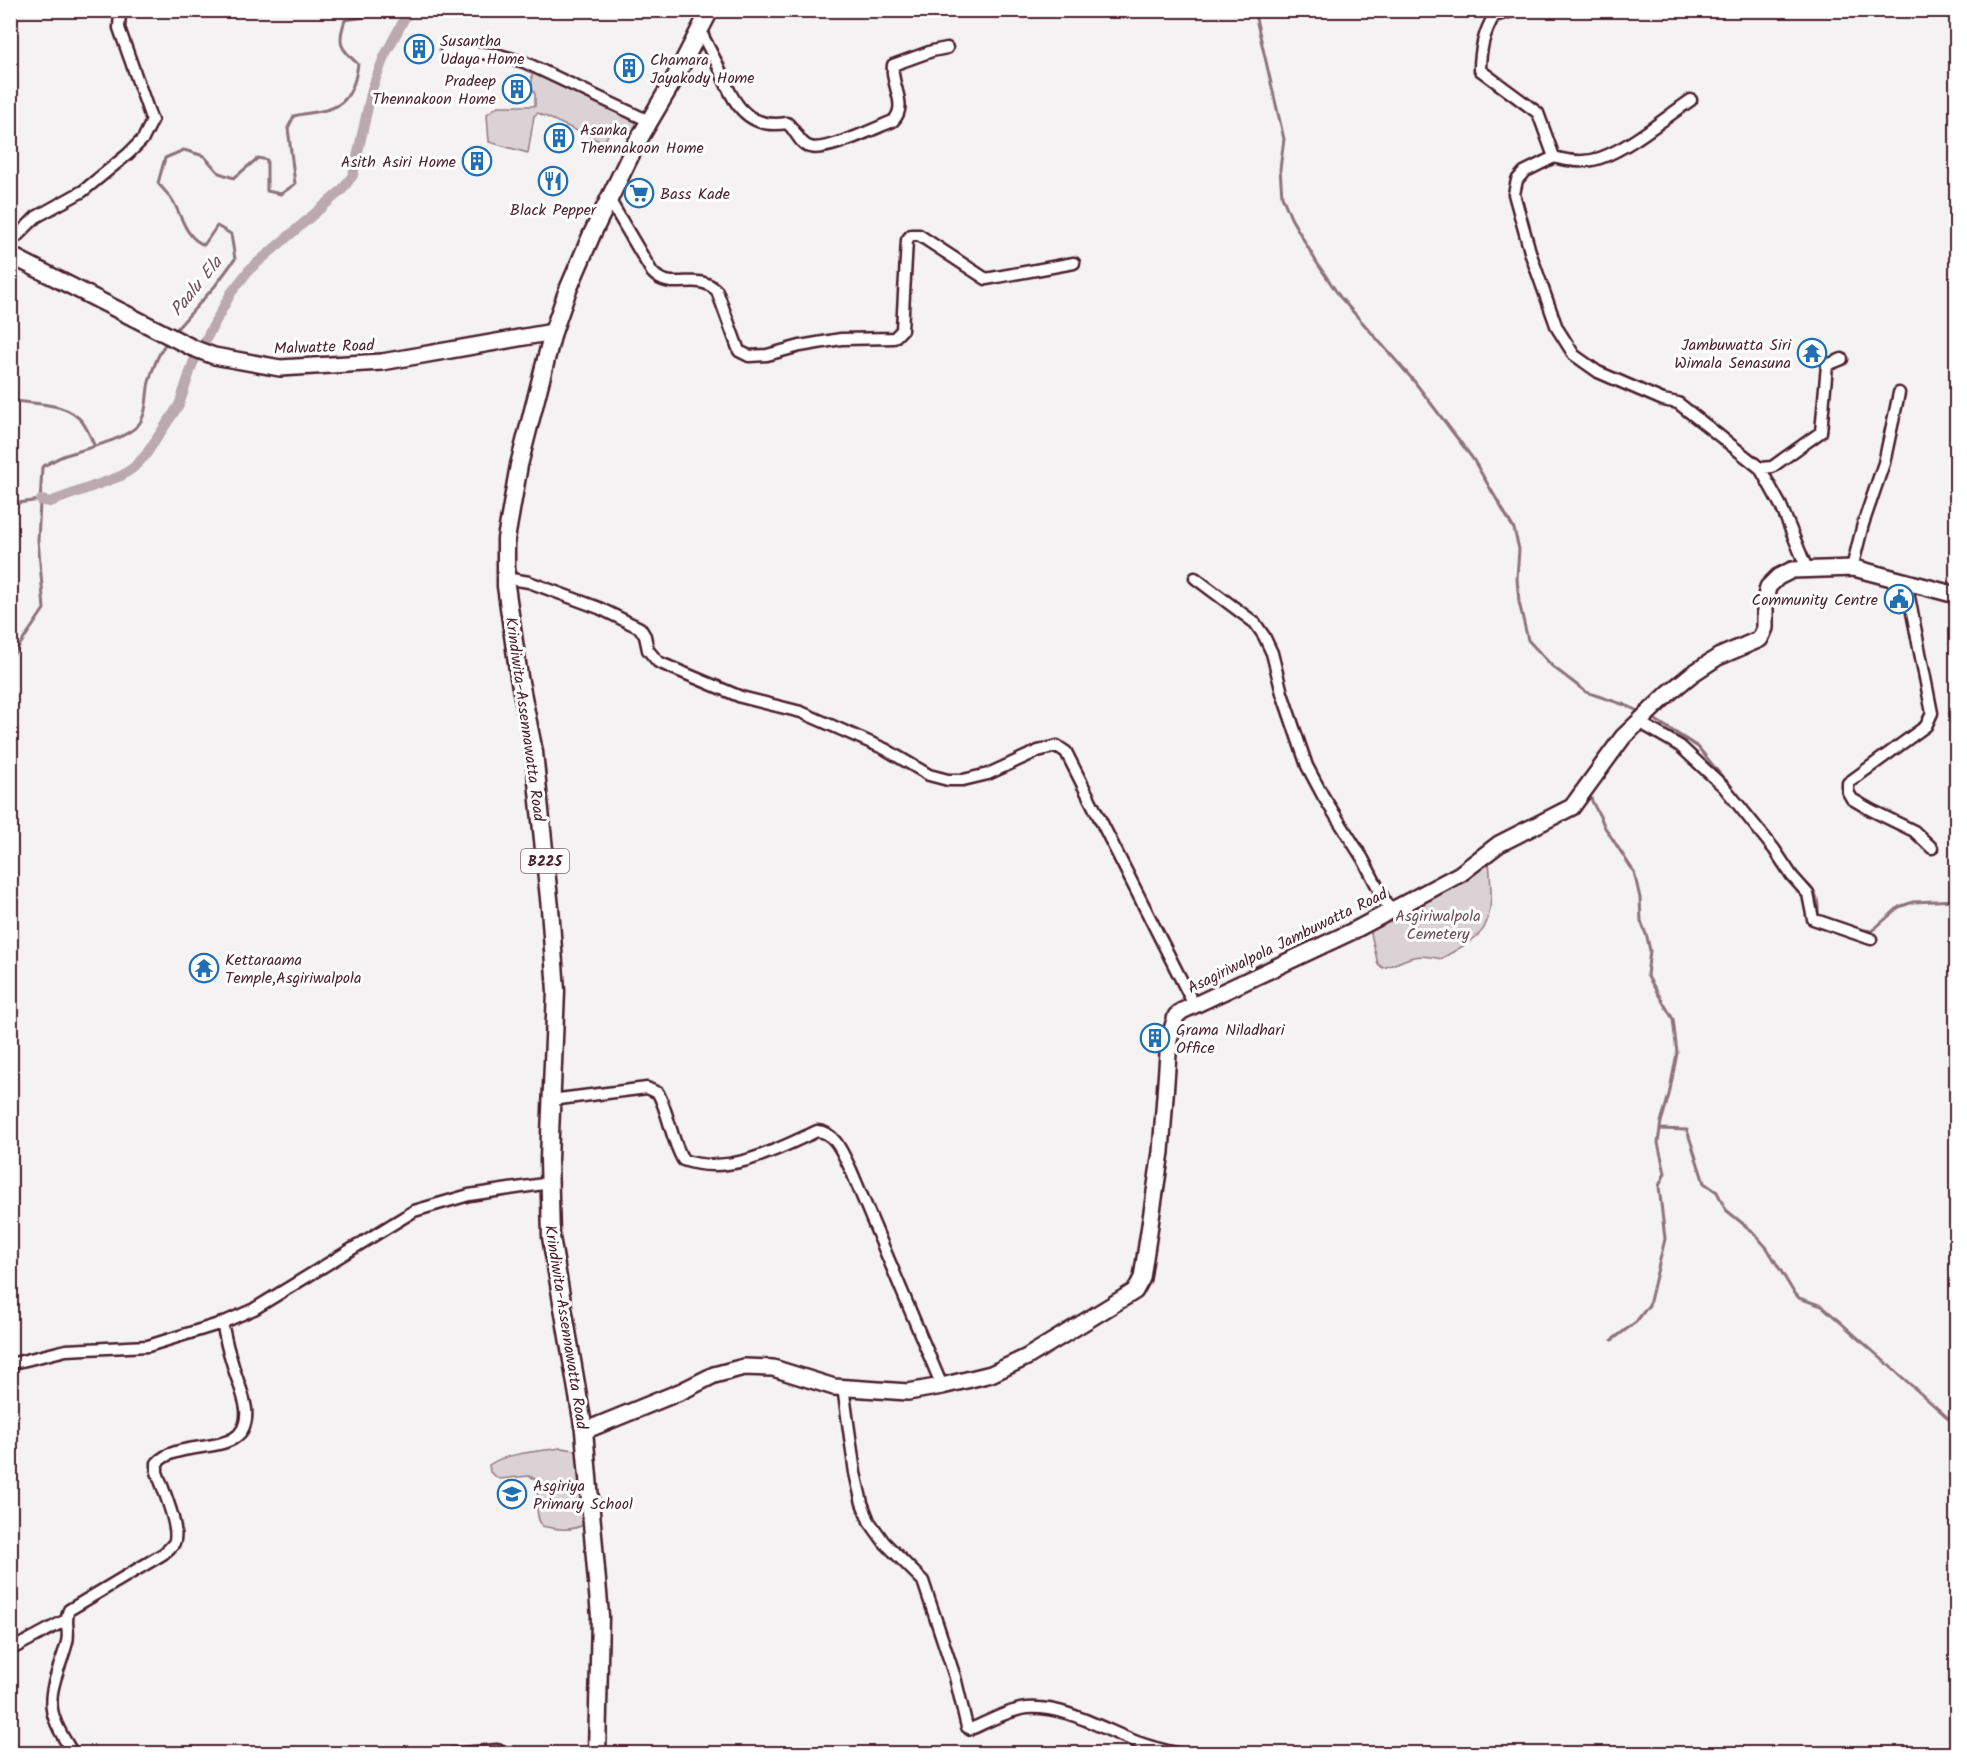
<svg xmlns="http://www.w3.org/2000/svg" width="1967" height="1764" font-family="Kalam,sans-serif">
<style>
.green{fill:#dbd2d5;stroke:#927880;stroke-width:1.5}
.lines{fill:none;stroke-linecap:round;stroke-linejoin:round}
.stream{stroke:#8d727a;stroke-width:3}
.canal{stroke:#baa9ae;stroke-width:10}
.street-casing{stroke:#4a1f2b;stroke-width:15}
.secondary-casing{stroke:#4a1f2b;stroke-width:20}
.primary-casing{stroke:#4a1f2b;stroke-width:21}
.street{stroke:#fff;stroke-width:10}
.secondary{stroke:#fff;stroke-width:15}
.primary{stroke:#fff;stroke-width:16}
.labels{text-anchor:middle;stroke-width:6;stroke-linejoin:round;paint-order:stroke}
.shield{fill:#fff;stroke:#80626b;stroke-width:1.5}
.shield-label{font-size:15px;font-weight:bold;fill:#4a1f2b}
.poi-label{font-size:16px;fill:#4a1f2b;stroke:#fff;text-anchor:start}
.street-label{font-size:16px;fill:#4a1f2b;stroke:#fff}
.park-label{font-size:16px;fill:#6e4c56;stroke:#fff}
.water-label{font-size:18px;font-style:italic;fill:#714f59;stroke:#fff}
</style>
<rect width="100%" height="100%" fill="#f4f2f2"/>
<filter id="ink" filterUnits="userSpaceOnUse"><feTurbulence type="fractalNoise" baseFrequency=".0167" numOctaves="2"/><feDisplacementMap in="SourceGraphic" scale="12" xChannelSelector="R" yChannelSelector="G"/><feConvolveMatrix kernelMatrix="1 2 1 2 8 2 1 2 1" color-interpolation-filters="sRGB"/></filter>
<g filter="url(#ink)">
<!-- green -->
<path class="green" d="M 532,65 L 649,121 L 639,139 L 611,128 L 604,143 L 538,113 L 534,116 L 528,153 L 489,142 L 487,114 L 498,106 L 535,106 L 535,94 L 532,88 Z
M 1485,859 L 1489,862 C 1491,882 1494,910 1484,928 C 1477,940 1452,952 1441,959 C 1410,952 1410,960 1383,968 L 1378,964 L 1369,925 Z
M 561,1448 L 575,1450 L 580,1456 L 585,1524 C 571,1532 557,1529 542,1526 C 533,1512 540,1496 537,1480 L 529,1476 L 499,1479 L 490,1472 L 489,1465 C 505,1453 541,1451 561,1448 Z"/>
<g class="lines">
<!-- stream -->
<path class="stream" d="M 1254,10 L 1284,139 L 1280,169 L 1282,196 L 1291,218 L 1317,263 L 1340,297 L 1414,381 L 1473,459 L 1514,529 L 1519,549 L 1517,579 L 1519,602 L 1528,640 L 1552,666 L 1586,692 L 1625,705 L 1642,713
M 10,17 L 21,10
M 174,332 L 215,286 L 235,259 L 231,234 L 217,226 L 204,245 C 184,237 182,214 171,198 C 167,193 162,188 158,183 L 165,158 L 184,150 L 204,156 L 219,173 L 234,178 L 258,158 L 267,160 L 267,191 L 281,194 L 295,184 L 288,128 L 294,116 C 306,113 322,112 332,108 C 350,102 356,80 358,64 C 340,48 337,44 345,20 L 372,16 L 378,10
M 10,400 C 34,405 67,401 83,423 C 88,430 91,438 94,445
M 10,504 L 41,500
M 10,663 L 13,655 L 44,609 L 38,540 L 42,467 C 49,463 56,459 63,456 C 82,449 134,439 142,419 C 148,407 146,394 149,382 C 153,367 159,352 168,340
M 1651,717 L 1698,747 L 1772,838 L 1789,862
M 1800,877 C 1814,891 1819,893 1818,914 L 1823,917
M 1858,929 L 1872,931 L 1899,907 L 1913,902 L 1956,900
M 1660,1129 L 1687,1130 L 1704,1183 L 1717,1192 L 1726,1210 L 1752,1231 L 1767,1248 L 1793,1291 L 1799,1298 L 1822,1306 L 1956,1425
M 1612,1340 L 1636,1322 L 1649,1305 L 1665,1239 L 1659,1186 L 1665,1173 L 1658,1143 L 1661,1122 L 1669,1095 L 1677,1053 L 1673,1019 L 1647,975 L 1650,951 L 1647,937 L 1641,921 L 1640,898 L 1634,872 L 1604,826 C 1601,815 1593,807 1590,795 L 1630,740"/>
<!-- canal -->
<path class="canal" d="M 41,500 L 50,502 L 121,476 L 133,468 L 145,456 L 179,405 L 193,363 L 231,293 L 249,270 L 342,190 L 353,175 L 372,89 L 384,57 L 409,10"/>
<!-- street casing -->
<g class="street-casing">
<path id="street" d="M 1515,10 L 1494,16 C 1484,32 1480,52 1480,70 L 1538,113 L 1554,157
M 700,30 C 706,43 713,55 719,68 C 733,101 745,130 787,123 C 796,130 799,144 810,147 C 827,152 875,128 893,121 C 909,105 890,85 893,65 L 932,51 L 947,48
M 446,49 L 499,55 L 524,62 L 649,121
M 1691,100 C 1663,119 1631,147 1600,158 C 1586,163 1568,161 1554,157 L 1524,172 L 1517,180 L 1514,194 L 1531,255 L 1557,328 L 1574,355 L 1598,372 L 1663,400 L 1678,403 L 1760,468 L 1781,506 L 1807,569
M 609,199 L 652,272 C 671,294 698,270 717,291 L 739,351 L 749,356 L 767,355 L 800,346 L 841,339 L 894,338 L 902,330 L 907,240 L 911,235 L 919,235 L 986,279 L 1074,263
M 10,243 L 36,217 L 83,191 L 128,154 L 143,139 L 152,121 L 119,28 L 120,12 L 123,10
M 1760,468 L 1772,467 L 1821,432 L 1827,365 L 1842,359
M 1852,568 L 1863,524 L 1884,463 L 1899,393
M 505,578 L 529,582 L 599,608 L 640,628 L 645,636 L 648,650 L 658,662 L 741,697 L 801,712 L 885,749 L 929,775 L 948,780 L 963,780 L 988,774 L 1038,751 L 1057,746 L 1066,752 L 1194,1005
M 1195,578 L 1255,623 L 1264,636 L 1272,653 L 1282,693 L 1307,766 L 1323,796 L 1363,859 L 1390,911
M 1909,583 L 1908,592 L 1932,713 L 1926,726 L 1848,783 L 1848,792 L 1852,799 L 1871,810 L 1914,831 L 1932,848
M 1639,722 L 1680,746 L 1724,787 L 1774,849 L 1792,876 L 1808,894 L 1813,919 L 1871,939
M 551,1100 L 647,1088 L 658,1093 C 669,1114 671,1139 683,1160 C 729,1176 776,1150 817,1131 C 836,1132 843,1155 851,1170 L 942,1386
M 10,1364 L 66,1350 L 148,1346 L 222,1323 L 254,1309 L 414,1211 L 469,1195 L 550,1183
M 843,1387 L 855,1473 L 862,1503 L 869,1521 L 884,1542 L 923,1581 L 955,1677 L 967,1727 L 971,1729 C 987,1722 1011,1709 1027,1708 C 1065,1705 1102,1729 1137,1742 C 1151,1747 1166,1751 1181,1754
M 10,1650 L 66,1620
M 73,1754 C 67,1743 59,1732 55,1720 C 44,1694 61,1667 67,1642 C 70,1631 64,1620 69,1610 L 163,1554 C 167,1551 171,1547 174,1543 C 181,1529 162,1487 157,1472 L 157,1463 C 180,1436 251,1461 246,1409 C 244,1395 238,1382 234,1369 C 229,1354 225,1339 222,1323
M 451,1754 L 497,1750 L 512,1754"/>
</g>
<!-- secondary casing -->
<g class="secondary-casing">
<path id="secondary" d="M 10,255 L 193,348 L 214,356 L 280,368 L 382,362 L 553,332
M 584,1431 L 682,1391 L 714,1375 L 744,1367 L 773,1368 L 834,1387 L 908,1392 L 942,1386 L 991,1374 L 1027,1357 L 1135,1291 L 1142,1278 L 1161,1152 L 1169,1040 L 1176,1016 L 1182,1011 L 1353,931 L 1460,874 L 1499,844 L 1572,807 L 1623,737 L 1670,692 L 1692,674 L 1718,657 L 1760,639 L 1765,628 L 1765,601 L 1768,587 L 1778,577 L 1792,570 L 1854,568 L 1956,595"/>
</g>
<!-- primary casing -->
<g class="primary-casing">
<path id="primary" d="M 597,1754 L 600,1616 L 584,1431 L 551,1237 L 549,1159 L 556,991 L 550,908 L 534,752 L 519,677 L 506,586 L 506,539 L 519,465 L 553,332 L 567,292 L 592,234 L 636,144 L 676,76 L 710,10"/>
</g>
<!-- street -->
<use href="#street" class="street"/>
<!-- secondary -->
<use href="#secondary" class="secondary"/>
<!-- primary -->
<use href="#primary" class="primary"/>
</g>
</g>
<!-- icons -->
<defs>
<g id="building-ring" transform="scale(1.5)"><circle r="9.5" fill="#fff" stroke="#1f6fb2" stroke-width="1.5"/><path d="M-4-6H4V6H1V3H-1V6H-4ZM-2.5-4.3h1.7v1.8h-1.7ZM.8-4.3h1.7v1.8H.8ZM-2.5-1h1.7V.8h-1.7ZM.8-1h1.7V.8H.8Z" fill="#1f6fb2"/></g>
<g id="restaurant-ring" transform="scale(1.5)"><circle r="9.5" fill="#fff" stroke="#1f6fb2" stroke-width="1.5"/><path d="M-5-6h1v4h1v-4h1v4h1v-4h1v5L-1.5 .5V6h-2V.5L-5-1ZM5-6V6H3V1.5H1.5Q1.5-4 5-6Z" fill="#1f6fb2"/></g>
<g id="supermarket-ring" transform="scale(1.5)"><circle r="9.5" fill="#fff" stroke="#1f6fb2" stroke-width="1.5"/><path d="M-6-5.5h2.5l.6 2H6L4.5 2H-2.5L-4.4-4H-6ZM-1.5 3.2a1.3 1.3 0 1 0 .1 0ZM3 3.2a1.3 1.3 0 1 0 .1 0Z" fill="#1f6fb2"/></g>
<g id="temple-ring" transform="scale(1.5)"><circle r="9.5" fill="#fff" stroke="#1f6fb2" stroke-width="1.5"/><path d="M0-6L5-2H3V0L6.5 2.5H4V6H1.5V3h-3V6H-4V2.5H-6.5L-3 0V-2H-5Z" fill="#1f6fb2"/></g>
<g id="civic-ring" transform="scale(1.5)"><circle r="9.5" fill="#fff" stroke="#1f6fb2" stroke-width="1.5"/><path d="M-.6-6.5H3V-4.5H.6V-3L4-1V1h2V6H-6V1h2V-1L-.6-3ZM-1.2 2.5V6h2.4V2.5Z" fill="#1f6fb2"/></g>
<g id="school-ring" transform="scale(1.5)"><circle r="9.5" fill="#fff" stroke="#1f6fb2" stroke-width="1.5"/><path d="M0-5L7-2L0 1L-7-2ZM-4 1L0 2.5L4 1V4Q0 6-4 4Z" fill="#1f6fb2"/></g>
</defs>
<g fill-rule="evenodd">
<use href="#building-ring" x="419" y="49"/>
<use href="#building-ring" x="629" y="68"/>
<use href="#building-ring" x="517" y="89"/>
<use href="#building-ring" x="559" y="138"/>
<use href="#building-ring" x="477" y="161"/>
<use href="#restaurant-ring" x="553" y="181"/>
<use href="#supermarket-ring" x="639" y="193"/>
<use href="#temple-ring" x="1812" y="353"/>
<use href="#civic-ring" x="1899" y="599"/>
<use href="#temple-ring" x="204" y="968"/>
<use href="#building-ring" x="1155" y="1038"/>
<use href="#school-ring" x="512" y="1494"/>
</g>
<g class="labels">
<!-- shield labels -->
<rect class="shield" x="521" y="849" width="48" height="24" rx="4.5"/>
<g class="shield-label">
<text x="545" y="866">B225</text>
</g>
<!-- poi labels -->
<g class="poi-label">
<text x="440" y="46">Susantha<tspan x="440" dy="18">Udaya Home</tspan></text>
<text x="650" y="65">Chamara<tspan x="650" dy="18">Jayakody Home</tspan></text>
<text x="496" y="86" text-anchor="end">Pradeep<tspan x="496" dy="18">Thennakoon Home</tspan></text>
<text x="580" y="135">Asanka<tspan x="580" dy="18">Thennakoon Home</tspan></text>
<text x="456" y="167" text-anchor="end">Asith Asiri Home</text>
<text x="660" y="199">Bass Kade</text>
<text x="553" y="215" text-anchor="middle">Black Pepper</text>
<text x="1791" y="350" text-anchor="end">Jambuwatta Siri<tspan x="1791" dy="18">Wimala Senasuna</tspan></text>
<text x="1878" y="605" text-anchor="end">Community Centre</text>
<text x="225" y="965">Kettaraama<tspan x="225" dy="18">Temple,Asgiriwalpola</tspan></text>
<text x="1176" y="1035">Grama Niladhari<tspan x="1176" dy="18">Office</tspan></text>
<text x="533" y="1491">Asgiriya<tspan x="533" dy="18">Primary School</tspan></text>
</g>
<!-- street labels -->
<g class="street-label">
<text transform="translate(324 346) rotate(-2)" y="6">Malwatte Road</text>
<text transform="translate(526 719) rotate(82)" y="6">Krindiwita-Assennawatta Road</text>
<text transform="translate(1287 940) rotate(-26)" y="6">Asagiriwalpola Jambuwatta Road</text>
<text transform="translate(567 1327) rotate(81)" y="6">Krindiwita-Assennawatta Road</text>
</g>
<!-- park labels -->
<g class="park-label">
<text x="1438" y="921">Asgiriwalpola<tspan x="1438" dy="18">Cemetery</tspan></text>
</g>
<!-- water labels -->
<g class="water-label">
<text transform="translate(196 286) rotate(-51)" y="6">Paalu Ela</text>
</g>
</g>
<!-- margin -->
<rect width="1967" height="1764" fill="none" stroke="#fff" stroke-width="36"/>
<rect x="18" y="18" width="1931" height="1728" fill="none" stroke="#4a1f2b" stroke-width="2" filter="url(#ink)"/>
</svg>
